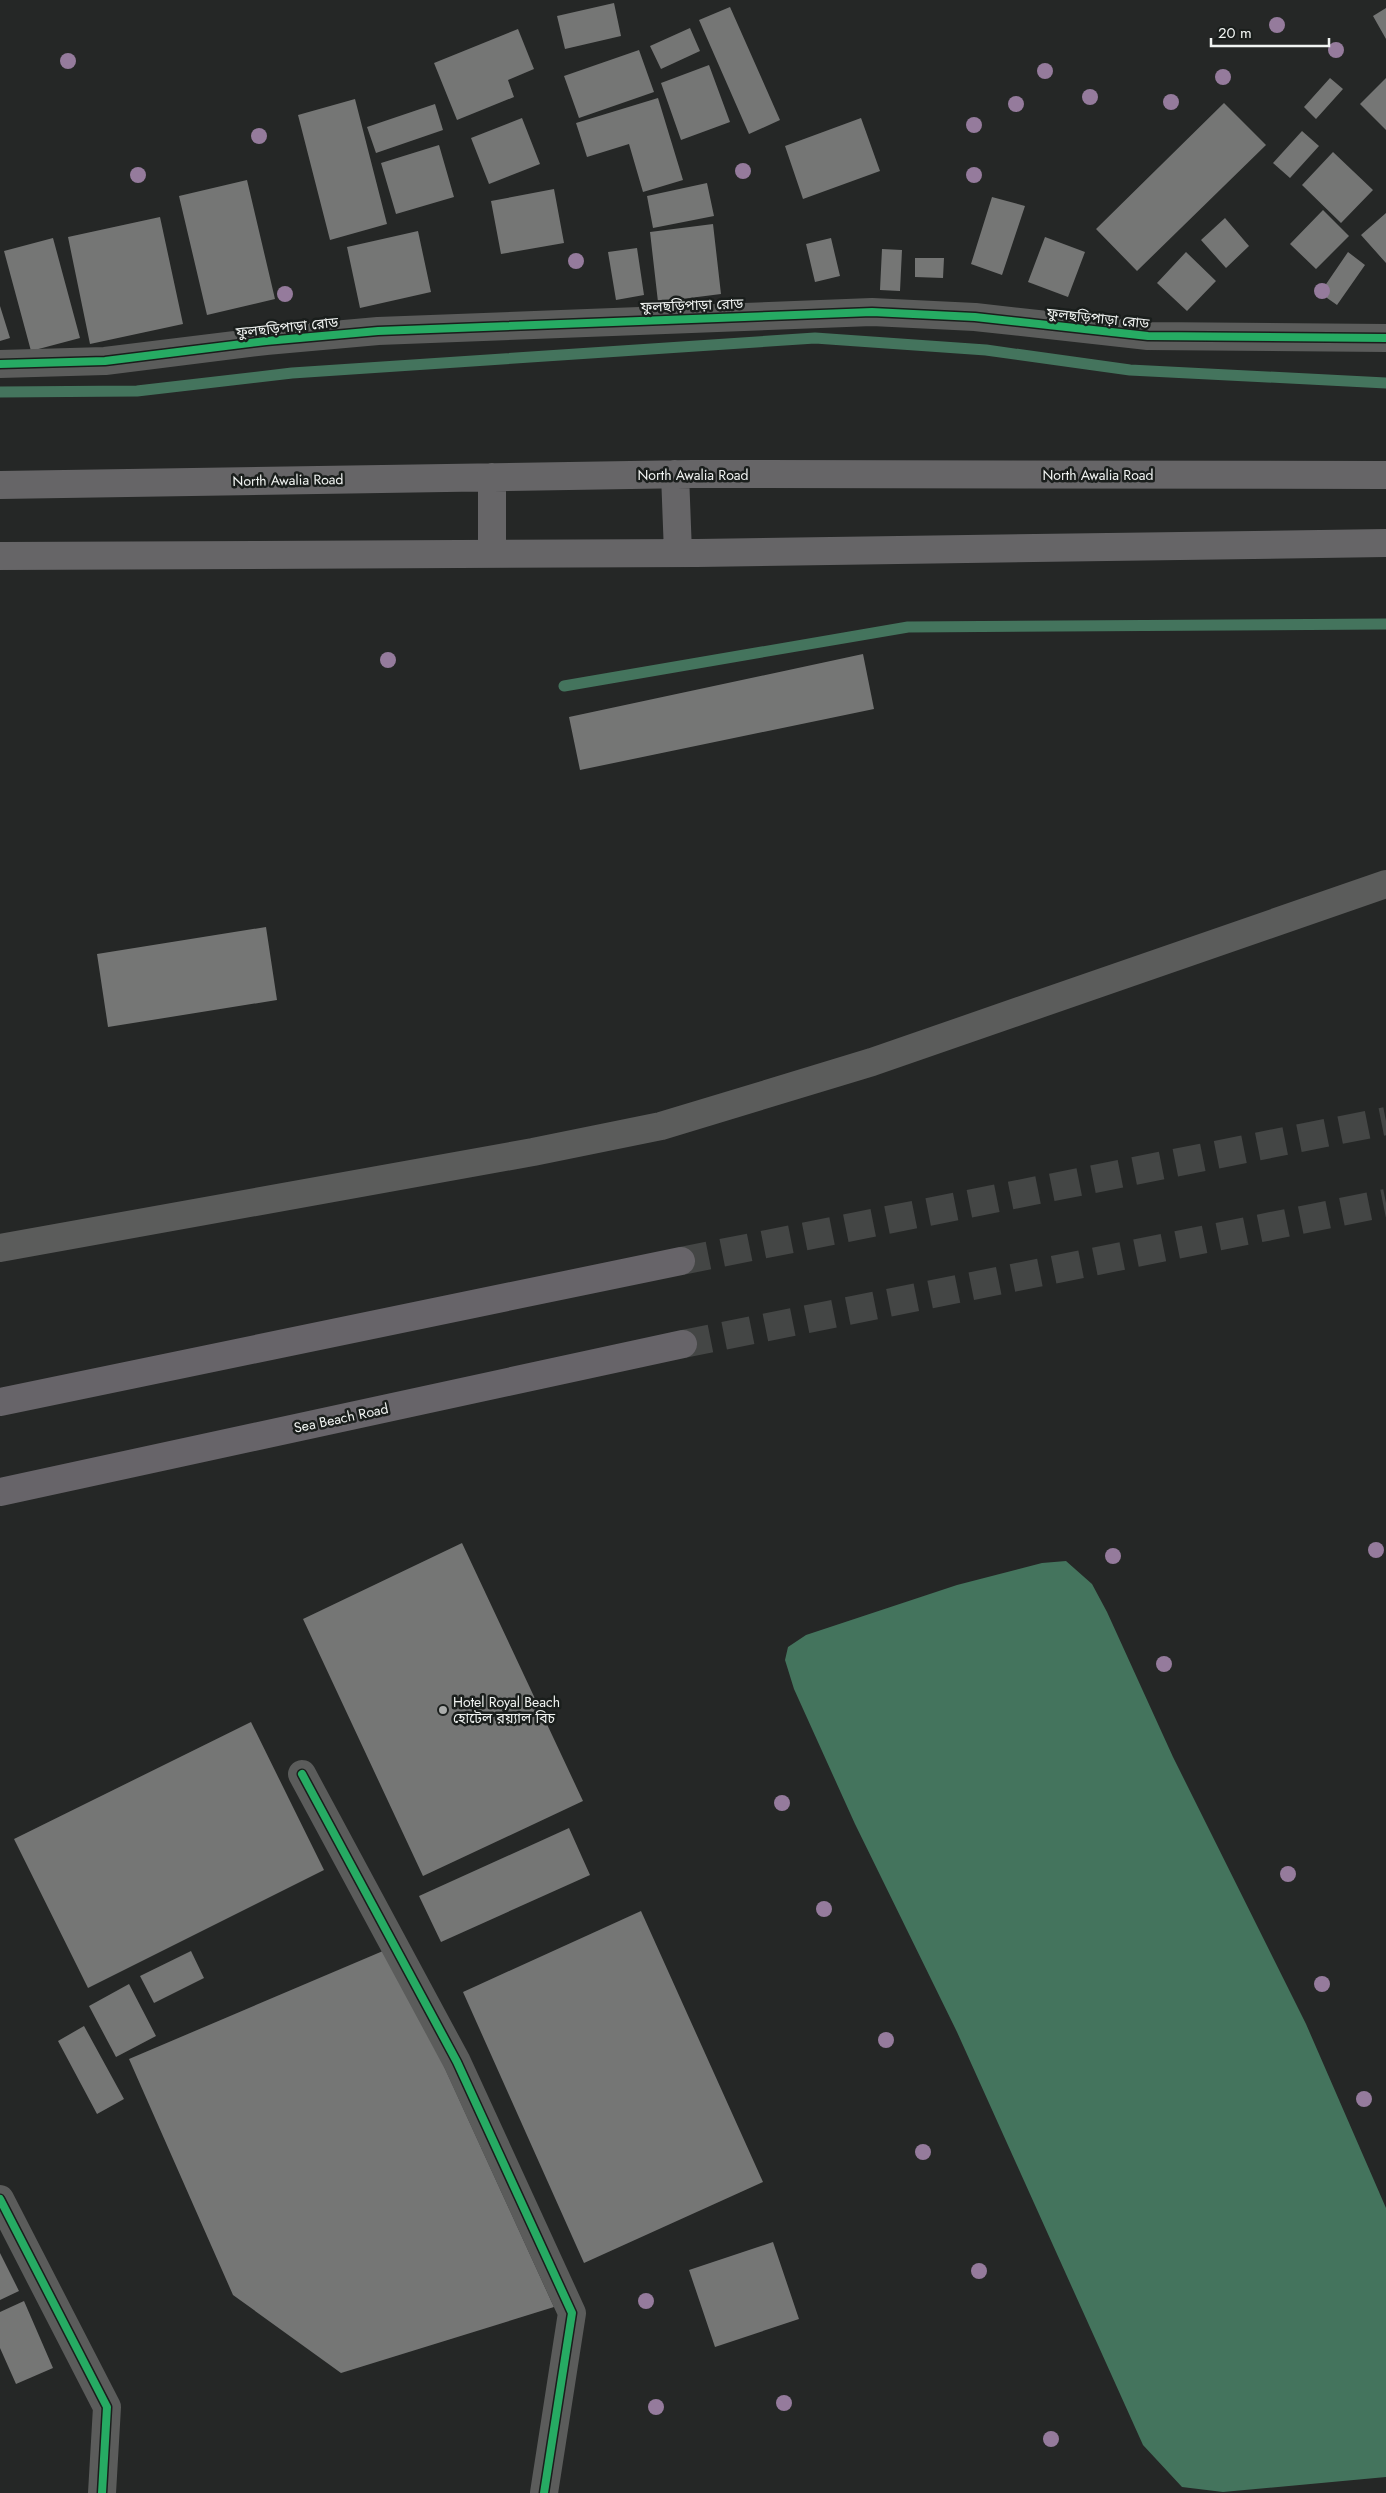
<svg xmlns="http://www.w3.org/2000/svg" width="1386" height="2493" font-family="Jost,'Noto Sans Bengali',sans-serif">
<style>
.water{fill:#44745d}
.lines{fill:none;stroke-linecap:round;stroke-linejoin:round}
.stream{stroke:#44745d;stroke-width:11}
.building{fill:#757675}
.highway-tunnel{stroke:#444645;stroke-width:28;stroke-dasharray:28 14;stroke-linecap:butt}
.minor{stroke:#5b5c5b;stroke-width:28}
.major{stroke:#666567;stroke-width:28}
.highway{stroke:#676469;stroke-width:28}
.cycleway-casing{stroke:#1a1e1c;stroke-width:11}
.cycleway{stroke:#26ab63;stroke-width:8}
.tree{fill:#957b9c}
.poi-dot{fill:#aaacab;stroke:#1a1e1c;stroke-width:2}
.labels{text-anchor:middle;stroke-width:5;stroke-linejoin:round;paint-order:stroke}
.street-label{font-size:14px;fill:#f1f4f2;stroke:#1a1e1c}
.poi-label{font-size:14px;fill:#f1f4f2;stroke:#1a1e1c;text-anchor:start}
</style>
<rect width="100%" height="100%" fill="#252726"/>
<!-- water -->
<path class="water" d="M 1066,1561 L 1092,1584 L 1107,1612 L 1173,1757 L 1306,2024 L 1386,2208 L 1386,2477 L 1223,2492 L 1182,2487 L 1143,2445 L 957,2032 L 855,1824 L 794,1689 L 785,1660 L 788,1647 L 806,1635 L 957,1585 L 1042,1563 Z"/>
<g class="lines">
<!-- stream -->
<path class="stream" d="M 0,392 L 137,391 L 292,373 L 815,338 L 986,350 L 1130,370 L 1386,383
M 564,686 L 908,627 L 1386,624"/>
</g>
<!-- building -->
<path class="building" d="M 614,3 L 621,36 L 565,49 L 557,16 Z
M 730,7 L 780,120 L 749,134 L 699,20 Z
M 1386,8 L 1386,39 L 1373,16 Z
M 690,28 L 700,51 L 661,69 L 650,46 Z
M 518,29 L 534,69 L 508,80 L 514,97 L 457,120 L 434,63 Z
M 639,50 L 654,92 L 579,118 L 564,76 Z
M 709,65 L 730,122 L 681,140 L 661,83 Z
M 1330,78 L 1343,89 L 1316,119 L 1304,107 Z
M 1386,78 L 1386,130 L 1360,104 Z
M 658,98 L 683,180 L 643,192 L 629,144 L 587,157 L 576,123 Z
M 355,99 L 387,224 L 330,240 L 298,115 Z
M 1224,103 L 1266,145 L 1137,271 L 1096,229 Z
M 435,104 L 443,130 L 376,153 L 367,127 Z
M 522,118 L 540,164 L 489,184 L 471,138 Z
M 861,118 L 880,171 L 803,199 L 785,146 Z
M 1302,131 L 1319,146 L 1290,178 L 1273,163 Z
M 439,145 L 454,197 L 396,214 L 381,163 Z
M 1333,152 L 1373,190 L 1341,223 L 1302,185 Z
M 247,180 L 275,299 L 207,315 L 179,196 Z
M 707,183 L 714,216 L 653,228 L 647,196 Z
M 554,189 L 564,243 L 501,254 L 491,201 Z
M 992,197 L 1025,206 L 1002,275 L 971,264 Z
M 1323,210 L 1349,236 L 1316,269 L 1290,244 Z
M 1386,213 L 1386,263 L 1361,235 Z
M 160,217 L 183,324 L 90,344 L 68,237 Z
M 1225,218 L 1249,246 L 1226,268 L 1201,240 Z
M 713,224 L 721,294 L 658,302 L 650,232 Z
M 418,231 L 431,292 L 360,308 L 347,247 Z
M 1045,237 L 1085,252 L 1068,297 L 1028,282 Z
M 53,238 L 80,338 L 31,351 L 4,251 Z
M 831,238 L 840,276 L 815,282 L 806,244 Z
M 637,248 L 644,295 L 616,300 L 608,252 Z
M 882,249 L 902,250 L 900,291 L 880,290 Z
M 1186,252 L 1216,281 L 1187,311 L 1157,283 Z
M 1348,252 L 1365,265 L 1337,305 L 1320,293 Z
M 915,258 L 944,258 L 943,278 L 915,277 Z
M 0,306 L 10,338 L 0,341 Z
M 863,654 L 874,709 L 580,770 L 569,717 Z
M 266,927 L 277,1000 L 108,1027 L 97,954 Z
M 462,1543 L 583,1801 L 423,1876 L 303,1619 Z
M 251,1722 L 324,1870 L 88,1988 L 14,1839 Z
M 569,1828 L 590,1875 L 441,1942 L 419,1896 Z
M 641,1911 L 763,2182 L 584,2263 L 463,1992 Z
M 390,1948 L 554,2307 L 341,2373 L 233,2295 L 129,2059 Z
M 191,1951 L 204,1978 L 154,2003 L 140,1976 Z
M 129,1984 L 156,2036 L 116,2057 L 89,2006 Z
M 84,2026 L 124,2099 L 97,2114 L 58,2041 Z
M 773,2242 L 799,2319 L 715,2347 L 689,2270 Z
M 0,2253 L 19,2291 L 0,2300 Z
M 24,2301 L 53,2368 L 16,2384 L 0,2348 L 0,2312 Z"/>
<g class="lines">
<!-- highway-tunnel -->
<path class="highway-tunnel" d="M 681,1261 L 1386,1121
M 683,1344 L 1386,1203"/>
<!-- minor -->
<path class="minor" d="M 0,364 L 105,361 L 266,341 L 378,331 L 872,312 L 975,317 L 1148,336 L 1386,338
M 0,1248 L 533,1152 L 661,1126 L 872,1062 L 1386,884
M 302,1774 L 457,2062 L 572,2313 L 544,2493
M 0,2199 L 107,2407 L 102,2493"/>
<!-- major -->
<path class="major" d="M 675,474 L 678,553
M 492,477 L 492,554
M 0,485 L 692,474 L 1386,475
M 0,556 L 697,553 L 1386,543"/>
<!-- highway -->
<path class="highway" d="M 0,1402 L 681,1261
M 0,1492 L 683,1344"/>
<!-- cycleway casing -->
<g class="cycleway-casing">
<path id="cycleway" d="M 0,364 L 105,361 L 266,341 L 378,331 L 872,312 L 975,317 L 1148,336 L 1386,338
M 302,1774 L 457,2062 L 572,2313 L 544,2493
M 0,2199 L 107,2407 L 102,2493"/>
</g>
<!-- cycleway -->
<use href="#cycleway" class="cycleway"/>
</g>
<!-- trees -->
<g class="tree">
<circle cx="1277" cy="25" r="8"/>
<circle cx="1336" cy="50" r="8"/>
<circle cx="68" cy="61" r="8"/>
<circle cx="1045" cy="71" r="8"/>
<circle cx="1223" cy="77" r="8"/>
<circle cx="1090" cy="97" r="8"/>
<circle cx="1171" cy="102" r="8"/>
<circle cx="1016" cy="104" r="8"/>
<circle cx="974" cy="125" r="8"/>
<circle cx="259" cy="136" r="8"/>
<circle cx="743" cy="171" r="8"/>
<circle cx="138" cy="175" r="8"/>
<circle cx="974" cy="175" r="8"/>
<circle cx="576" cy="261" r="8"/>
<circle cx="1322" cy="291" r="8"/>
<circle cx="285" cy="294" r="8"/>
<circle cx="388" cy="660" r="8"/>
<circle cx="1376" cy="1550" r="8"/>
<circle cx="1113" cy="1556" r="8"/>
<circle cx="1164" cy="1664" r="8"/>
<circle cx="782" cy="1803" r="8"/>
<circle cx="1288" cy="1874" r="8"/>
<circle cx="824" cy="1909" r="8"/>
<circle cx="1322" cy="1984" r="8"/>
<circle cx="886" cy="2040" r="8"/>
<circle cx="1364" cy="2099" r="8"/>
<circle cx="923" cy="2152" r="8"/>
<circle cx="979" cy="2271" r="8"/>
<circle cx="646" cy="2301" r="8"/>
<circle cx="784" cy="2403" r="8"/>
<circle cx="656" cy="2407" r="8"/>
<circle cx="1051" cy="2439" r="8"/>
</g>
<!-- markers -->
<circle class="poi-dot" cx="443" cy="1710" r="5"/>
<g class="labels">
<!-- street labels -->
<g class="street-label">
<text transform="translate(692 305) rotate(-2)" y="5">ফুলছড়িপাড়া রোড</text>
<text transform="translate(1098 318) rotate(6)" y="5">ফুলছড়িপাড়া রোড</text>
<text transform="translate(287 327) rotate(-6)" y="5">ফুলছড়িপাড়া রোড</text>
<text x="693" y="480">North Awalia Road</text>
<text x="1098" y="480">North Awalia Road</text>
<text transform="translate(288 480) rotate(-1)" y="5">North Awalia Road</text>
<text transform="translate(341 1418) rotate(-12)" y="5">Sea Beach Road</text>
</g>
<!-- poi labels -->
<g class="poi-label">
<text x="453" y="1707">Hotel Royal Beach<tspan x="453" dy="16">হোটেল রয়্যাল বিচ</tspan></text>
</g>
</g>
<!-- scale -->
<path d="M1211 38v8h118v-8" fill="none" stroke="#f1f4f2" stroke-width="2.5"/>
<text x="1218" y="38" font-size="15" fill="#f1f4f2" stroke="#1a1e1c" stroke-width="4" paint-order="stroke">20 m</text>
</svg>
